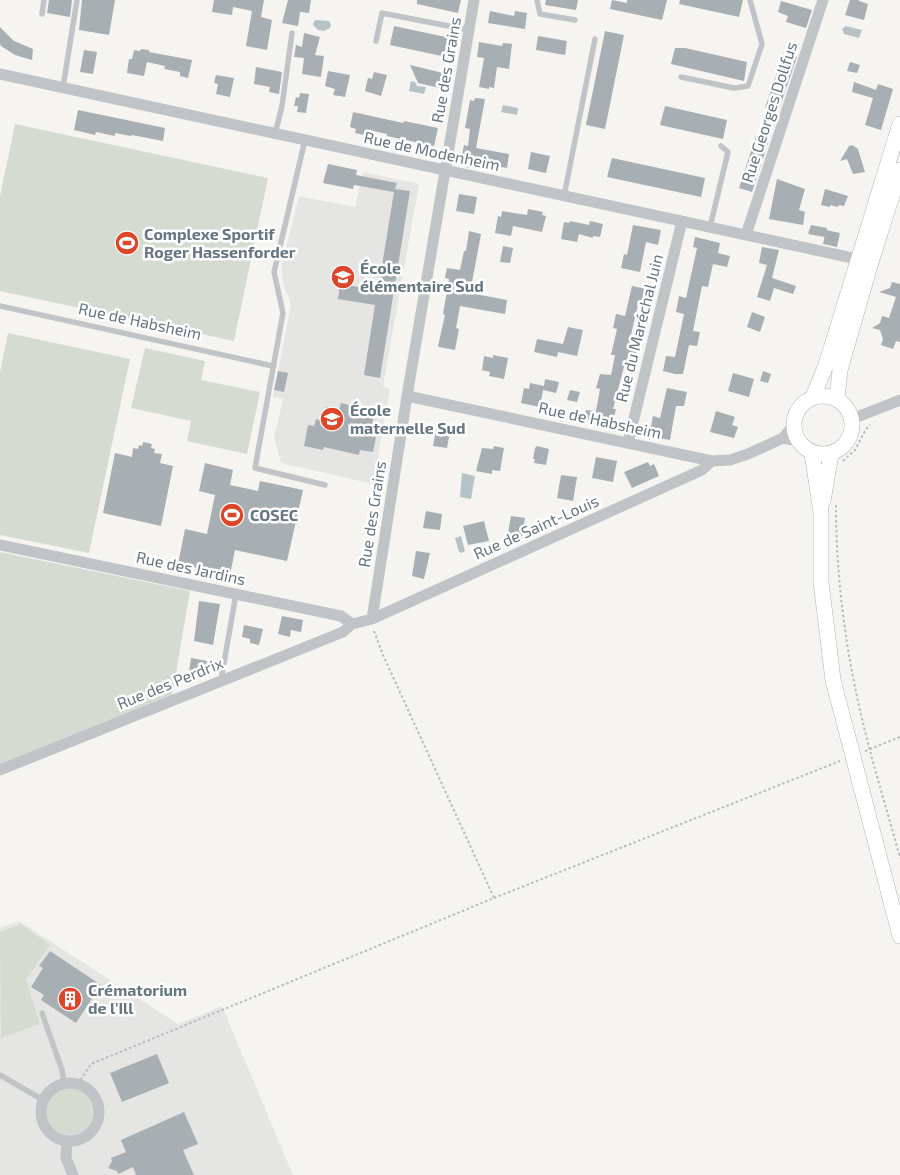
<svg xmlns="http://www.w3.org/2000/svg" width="900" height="1175" font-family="'Exo 2',sans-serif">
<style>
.built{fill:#e5e6e4}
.green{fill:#d6dbd2}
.water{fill:#b6c3c6}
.building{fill:#a7afb3}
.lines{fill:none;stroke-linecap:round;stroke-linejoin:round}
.secondary-casing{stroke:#b0b6ba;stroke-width:16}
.path{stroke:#b8bbbd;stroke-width:2;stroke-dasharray:2.5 2.5;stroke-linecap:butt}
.service{stroke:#c0c4c7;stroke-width:5.5}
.minor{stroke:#c0c4c7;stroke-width:11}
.secondary{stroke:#fff;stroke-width:15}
.labels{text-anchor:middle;stroke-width:5;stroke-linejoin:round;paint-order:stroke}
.street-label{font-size:16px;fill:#647681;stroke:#fff}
.poi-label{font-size:16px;font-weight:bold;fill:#647681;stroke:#fff;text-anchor:start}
</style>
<rect width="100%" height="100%" fill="#f5f4f1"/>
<!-- built -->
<path class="built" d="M 363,172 L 419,184 L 383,386 L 390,389 L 373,484 L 281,463 L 274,438 L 283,399 L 273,397 L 291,304 L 284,287 L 281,267 L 299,196 L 355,207 Z
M 19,921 L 178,1024 L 222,1006 L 293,1175 L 0,1175 L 0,928 Z"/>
<!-- green -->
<path class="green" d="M 15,124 L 268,178 L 234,341 L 0,291 L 0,196 Z
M 8,333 L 130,359 L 89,553 L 0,535 L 0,372 Z
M 145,348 L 205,361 L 201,380 L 260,392 L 247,454 L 187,441 L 191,421 L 131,408 Z
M 0,552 L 190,591 L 171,702 L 0,766 Z
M 21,924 L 50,945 L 26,980 L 40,1024 L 1,1038 L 0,932 Z
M46 1111a24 24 0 1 1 48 0a24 24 0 1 1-48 0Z"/>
<!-- water -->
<path class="water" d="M 316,20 L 329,21 L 331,25 L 330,28 L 324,31 L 318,30 L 313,25 L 314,21 Z
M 846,26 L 862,30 L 859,38 L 844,34 L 842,29 Z
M 411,81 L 415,82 L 417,86 L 426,87 L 424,94 L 409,91 Z
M 503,105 L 518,108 L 517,115 L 501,112 Z
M 462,473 L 475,476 L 471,499 L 460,497 Z
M 461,536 L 465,551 L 462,553 L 459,552 L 455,538 Z"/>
<!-- building -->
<path class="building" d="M 49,0 L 72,0 L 70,17 L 47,13 Z
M 82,0 L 115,0 L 109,35 L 79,30 Z
M 214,0 L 264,0 L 261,17 L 272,20 L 267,50 L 246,46 L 252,11 L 233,7 L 232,15 L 212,12 Z
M 288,0 L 311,0 L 309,13 L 300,12 L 298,26 L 282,23 Z
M 417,0 L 461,0 L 458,13 L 417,4 Z
M 546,0 L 578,0 L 576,10 L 545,5 Z
M 612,0 L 627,3 L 627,0 L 667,0 L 662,20 L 610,9 Z
M 680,0 L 743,0 L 739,17 L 679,4 Z
M 850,0 L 859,0 L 859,1 L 868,4 L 864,20 L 845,15 Z
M 781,1 L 812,10 L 806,28 L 786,22 L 788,16 L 778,12 Z
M 490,11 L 514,16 L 515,11 L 527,13 L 525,29 L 488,23 Z
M 394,26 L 455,39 L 451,58 L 390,45 Z
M 0,27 L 14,41 L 33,49 L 32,60 L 15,55 L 1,46 L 0,44 Z
M 605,31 L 624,35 L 605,129 L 586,125 Z
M 304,33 L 320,37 L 315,55 L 324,56 L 321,77 L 302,74 L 304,58 L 294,57 L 296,45 L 302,47 Z
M 538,36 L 567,41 L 565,55 L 536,50 Z
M 479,42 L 502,46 L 503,43 L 512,44 L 509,69 L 497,67 L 494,88 L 489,87 L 489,89 L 479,87 L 484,58 L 477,57 Z
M 675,48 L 685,48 L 747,62 L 744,81 L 671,64 Z
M 141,49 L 149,50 L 149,52 L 192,60 L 188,78 L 180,76 L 180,72 L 164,69 L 165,66 L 147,62 L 144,76 L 127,73 L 129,59 L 132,59 L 134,50 L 140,51 Z
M 84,50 L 97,52 L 93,74 L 80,72 Z
M 784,52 L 797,57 L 776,118 L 765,114 L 767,108 L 765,108 Z
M 850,62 L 860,65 L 857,73 L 847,71 Z
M 410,65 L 443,73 L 440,88 L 418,83 Z
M 256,67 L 282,72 L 279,94 L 269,92 L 270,87 L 254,84 Z
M 328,71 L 350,75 L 345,97 L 333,95 L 335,89 L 325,86 Z
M 374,72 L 387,75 L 381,96 L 365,91 L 368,78 L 372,79 Z
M 216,75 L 234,78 L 230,97 L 216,94 L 218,84 L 214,83 Z
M 854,82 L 876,90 L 878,84 L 893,89 L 881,130 L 865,125 L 873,98 L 852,92 Z
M 300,93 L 309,94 L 306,113 L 297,112 L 298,106 L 294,106 L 296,97 L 299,98 Z
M 475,98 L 485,99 L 476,148 L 509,154 L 507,168 L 474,162 L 473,168 L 466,167 L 467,161 L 461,160 L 464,145 L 468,146 L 470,129 L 465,128 L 470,100 L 474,101 Z
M 665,106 L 727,120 L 723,139 L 660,125 Z
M 78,110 L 165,128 L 163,141 L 132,135 L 131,136 L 115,133 L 115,136 L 96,132 L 95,135 L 74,130 Z
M 353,112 L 403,123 L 404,121 L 438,128 L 434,146 L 387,136 L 387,134 L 369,130 L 368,136 L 355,133 L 356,129 L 350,127 Z
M 756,136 L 769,140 L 752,192 L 739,188 Z
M 852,145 L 858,149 L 865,172 L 853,174 L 847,159 L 840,161 L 849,146 Z
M 531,152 L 550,156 L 546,173 L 528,169 Z
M 612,158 L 705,178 L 701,197 L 607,177 Z
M 328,164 L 357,170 L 356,175 L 397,183 L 395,189 L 410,191 L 380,378 L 364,375 L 375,305 L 338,299 L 340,284 L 378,290 L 394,192 L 354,185 L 353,189 L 323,183 Z
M 777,179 L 805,189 L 799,210 L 805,212 L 803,225 L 769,219 Z
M 825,189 L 848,196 L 844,206 L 839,205 L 838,207 L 830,205 L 830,207 L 821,205 Z
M 459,194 L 477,197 L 474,214 L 456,211 Z
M 528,209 L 543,212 L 542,215 L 546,216 L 542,232 L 513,226 L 511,236 L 495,233 L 498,216 L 501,217 L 502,211 L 527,215 Z
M 570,221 L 589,225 L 590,221 L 603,224 L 600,237 L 593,236 L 593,238 L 579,234 L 577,242 L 561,239 L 564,222 L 569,223 Z
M 633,225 L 661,230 L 658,245 L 646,242 L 640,272 L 621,268 L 624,254 L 627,255 Z
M 811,225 L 827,228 L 825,237 L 808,234 Z
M 826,230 L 840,233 L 837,247 L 823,244 Z
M 469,231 L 481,234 L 470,293 L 507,300 L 505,314 L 460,306 L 456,328 L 459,329 L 455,350 L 439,347 L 438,346 L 445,315 L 443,314 L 449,279 L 445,278 L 447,268 L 460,270 L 464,251 L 466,251 Z
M 695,237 L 720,243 L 718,253 L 730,256 L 727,267 L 713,264 L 708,287 L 702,286 L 693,331 L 700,332 L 697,346 L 689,345 L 683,374 L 675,374 L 663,371 L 666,356 L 675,357 L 684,314 L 676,312 L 679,296 L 686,298 L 697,248 L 693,247 Z
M 503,246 L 513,248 L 510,263 L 500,262 Z
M 762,247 L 779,250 L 772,278 L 796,286 L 793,294 L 774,288 L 770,301 L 757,297 L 767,265 L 759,263 Z
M 892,282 L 900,284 L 900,342 L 896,341 L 893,349 L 881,345 L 883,339 L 880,330 L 872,328 L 880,323 L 882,316 L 889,318 L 896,297 L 879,292 L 890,288 Z
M 632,286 L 652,290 L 649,306 L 638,304 L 628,348 L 637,350 L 634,365 L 625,363 L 613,409 L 616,409 L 612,425 L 584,419 L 586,410 L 596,411 L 600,389 L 596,388 L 600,374 L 611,375 L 615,355 L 611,355 L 617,329 L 613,328 L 616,314 L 625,316 Z
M 752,312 L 765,317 L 760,332 L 747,327 Z
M 568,327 L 583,330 L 577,356 L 558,352 L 557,357 L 534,352 L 537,339 L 563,344 Z
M 493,355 L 508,358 L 504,379 L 489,376 L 490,372 L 482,370 L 484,356 L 493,358 Z
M 278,371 L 288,373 L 284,392 L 274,390 Z
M 763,371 L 771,374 L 768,383 L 760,381 Z
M 733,373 L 754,379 L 749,397 L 728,391 Z
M 545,379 L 559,382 L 556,393 L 543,390 L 540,407 L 521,403 L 524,388 L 529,389 L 530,383 L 544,386 Z
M 667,388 L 687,392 L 684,406 L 676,406 L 670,440 L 652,437 L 653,432 L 650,432 L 653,416 L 660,418 Z
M 570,390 L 580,392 L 577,402 L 567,400 Z
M 341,403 L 361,408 L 360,411 L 374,414 L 370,436 L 376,437 L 373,452 L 360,450 L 359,455 L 324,447 L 323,450 L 304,446 L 308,425 L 314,426 L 316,419 L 323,421 L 326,407 L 339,410 Z
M 716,411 L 735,417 L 732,425 L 738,427 L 734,438 L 710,432 Z
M 437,424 L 451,426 L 447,448 L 433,446 Z
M 143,442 L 152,444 L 151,448 L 155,449 L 154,453 L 162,454 L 160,463 L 173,466 L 161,526 L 103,513 L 115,453 L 132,457 L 133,448 L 138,449 L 139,445 L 142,446 Z
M 494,446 L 504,448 L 500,471 L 492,470 L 492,474 L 476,471 L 482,448 L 493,449 Z
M 537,446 L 549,449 L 546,465 L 534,463 L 535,459 L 533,459 L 535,448 Z
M 596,457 L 617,461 L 613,482 L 592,478 Z
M 648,462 L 650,466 L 654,464 L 659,476 L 632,488 L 624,472 Z
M 205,463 L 233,470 L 230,485 L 258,491 L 260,481 L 303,490 L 287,561 L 235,550 L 230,575 L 178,564 L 185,529 L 207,534 L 215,495 L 199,491 Z
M 561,475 L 577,477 L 573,501 L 557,498 Z
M 426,511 L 442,514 L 440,530 L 423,528 Z
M 511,516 L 525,518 L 522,536 L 508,533 Z
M 484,521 L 489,541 L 468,545 L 463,526 Z
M 416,551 L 430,553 L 424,579 L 412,576 Z
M 199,601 L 220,604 L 213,645 L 194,641 Z
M 282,616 L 303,620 L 301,632 L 291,630 L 290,637 L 278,634 Z
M 244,625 L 263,629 L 259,645 L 250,643 L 250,639 L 242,637 Z
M 191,658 L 207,661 L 204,675 L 189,672 Z
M 50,951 L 101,985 L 76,1023 L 41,1000 L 44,995 L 31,987 L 43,968 L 39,966 Z
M 157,1054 L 169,1083 L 122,1102 L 110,1073 Z
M 184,1112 L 198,1144 L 183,1150 L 194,1175 L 136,1175 L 133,1167 L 118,1174 L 117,1171 L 108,1168 L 112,1161 L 111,1158 L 126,1152 L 121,1140 Z"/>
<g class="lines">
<!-- secondary casing -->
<g class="secondary-casing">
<path id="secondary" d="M794 425a29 29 0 1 1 58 0a29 29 0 1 1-58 0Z
M 813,397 L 826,365 L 900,124
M 837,399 L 840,370 L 871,262 L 900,170
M 812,453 L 821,512 L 821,582 L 833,680 L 900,936
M 823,501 L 831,454"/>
</g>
<!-- path -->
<path class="path" d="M 843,461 L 855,450 L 866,429 L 870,425
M 836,505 C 836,578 846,653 863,723 C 874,769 888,813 900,858
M 865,751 L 900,737
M 494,898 L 840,761
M 78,1084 L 91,1064 L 494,898 L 383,655 L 374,631"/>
<!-- service -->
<path class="service" d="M 537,0 L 540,14 L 575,20
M 42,14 L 44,0
M 376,41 L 382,13 L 469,30
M 681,77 L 734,88 L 748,86 L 762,44 L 750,0
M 63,87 L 77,0
M 275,134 L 282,106 L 292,33
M 305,140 L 274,272 L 283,313 L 255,468 L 325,485
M 564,196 L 595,39
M 710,227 L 728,152 L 721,146
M 0,306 L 273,366
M 221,680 L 236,594
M 42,1013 L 62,1070 L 64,1083
M 0,1075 L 43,1100"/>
<!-- minor -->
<path class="minor" d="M 0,74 L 857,259
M 746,235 L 823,0
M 407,396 L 712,461 L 730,460 L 748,454 L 783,438 L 793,426
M 852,419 L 900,400
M 783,438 L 798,441
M 628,443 L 682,221
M 0,545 L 341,616 L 352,624 L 372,619 L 702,470 L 712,461
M 372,619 L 407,396 L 474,0
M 0,770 L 343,632 L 352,624
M41 1112a29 29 0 1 1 58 0a29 29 0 1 1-58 0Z
M 67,1141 L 66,1158 L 73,1175"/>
<!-- secondary -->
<use href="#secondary" class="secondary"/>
</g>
<!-- icons -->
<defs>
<g id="stadium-disc" transform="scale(1.25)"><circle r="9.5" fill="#dd4628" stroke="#fff"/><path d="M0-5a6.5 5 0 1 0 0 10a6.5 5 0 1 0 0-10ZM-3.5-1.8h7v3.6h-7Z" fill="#fff"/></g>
<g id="school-disc" transform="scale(1.25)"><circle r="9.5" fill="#dd4628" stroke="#fff"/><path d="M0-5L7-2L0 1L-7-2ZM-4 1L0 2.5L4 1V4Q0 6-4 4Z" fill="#fff"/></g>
<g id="building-disc" transform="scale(1.25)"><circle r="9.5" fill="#dd4628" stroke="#fff"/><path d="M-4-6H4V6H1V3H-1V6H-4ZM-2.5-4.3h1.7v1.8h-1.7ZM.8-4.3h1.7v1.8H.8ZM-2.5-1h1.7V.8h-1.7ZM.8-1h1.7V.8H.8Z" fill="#fff"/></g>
</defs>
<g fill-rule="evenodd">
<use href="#stadium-disc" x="127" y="243"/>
<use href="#school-disc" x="343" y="277"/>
<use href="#school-disc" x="332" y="419"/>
<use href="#stadium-disc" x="232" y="515"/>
<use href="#building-disc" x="70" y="999"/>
</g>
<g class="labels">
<!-- street labels -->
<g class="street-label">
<text transform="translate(446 70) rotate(-80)" y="6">Rue des Grains</text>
<text transform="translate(769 112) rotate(-72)" y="6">Rue Georges Dollfus</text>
<text transform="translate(432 151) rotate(12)" y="6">Rue de Modenheim</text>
<text transform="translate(140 321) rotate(12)" y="6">Rue de Habsheim</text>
<text transform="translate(639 328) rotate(-76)" y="6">Rue du Maréchal Juin</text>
<text transform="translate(600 420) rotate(12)" y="6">Rue de Habsheim</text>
<text transform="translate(372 514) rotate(-81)" y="6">Rue des Grains</text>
<text transform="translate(536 527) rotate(-24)" y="6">Rue de Saint-Louis</text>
<text transform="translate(191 568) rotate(12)" y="6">Rue des Jardins</text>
<text transform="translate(170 683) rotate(-22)" y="6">Rue des Perdrix</text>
</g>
<!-- poi labels -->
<g class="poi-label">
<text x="144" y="240">Complexe Sportif<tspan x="144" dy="18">Roger Hassenforder</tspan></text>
<text x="360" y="274">École<tspan x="360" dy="18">élémentaire Sud</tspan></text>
<text x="350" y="416">École<tspan x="350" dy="18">maternelle Sud</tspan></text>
<text x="250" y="521">COSEC</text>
<text x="88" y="996">Crématorium<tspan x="88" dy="18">de l'Ill</tspan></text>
</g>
</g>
</svg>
